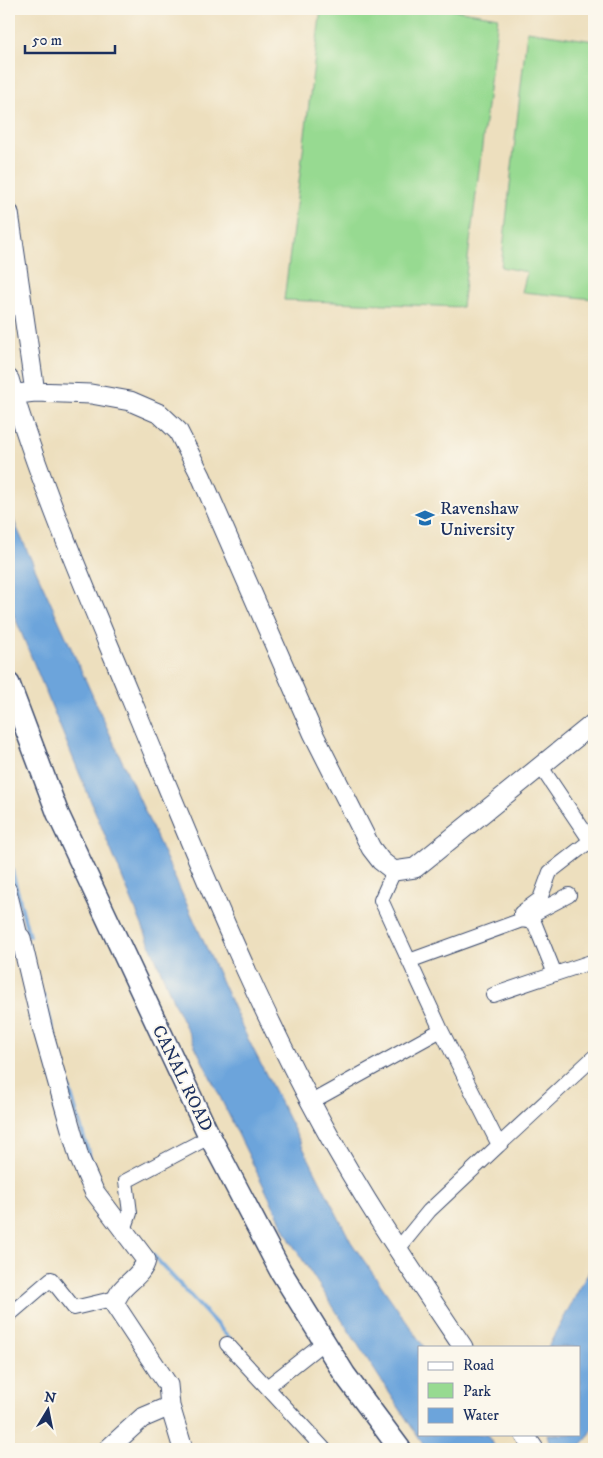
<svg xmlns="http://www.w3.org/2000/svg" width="603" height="1458" font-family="'IM FELL DW Pica',serif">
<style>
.green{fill:#97da91;stroke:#598478}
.water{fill:#6ca4db;stroke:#446a9c}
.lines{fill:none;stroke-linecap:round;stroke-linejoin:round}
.stream{stroke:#6ca4db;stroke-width:4}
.street-casing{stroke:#3a496c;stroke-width:16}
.secondary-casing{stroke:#3a496c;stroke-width:21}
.primary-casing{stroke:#3a496c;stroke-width:24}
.street{stroke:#fff;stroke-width:14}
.secondary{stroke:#fff;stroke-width:19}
.primary{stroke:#fff;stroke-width:21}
.labels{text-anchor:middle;stroke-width:4;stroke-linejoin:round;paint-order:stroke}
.poi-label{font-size:18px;fill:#1b2f5e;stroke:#fbf7ec;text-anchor:start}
.street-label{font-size:18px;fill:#1b2f5e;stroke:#fbf7ec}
</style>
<rect width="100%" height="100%" fill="#fbf7ec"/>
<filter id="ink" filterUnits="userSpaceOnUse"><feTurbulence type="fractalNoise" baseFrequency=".02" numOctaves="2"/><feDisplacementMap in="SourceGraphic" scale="10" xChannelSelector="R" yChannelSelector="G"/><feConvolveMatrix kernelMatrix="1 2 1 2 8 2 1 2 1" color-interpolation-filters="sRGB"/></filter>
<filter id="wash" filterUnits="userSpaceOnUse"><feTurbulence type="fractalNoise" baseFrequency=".0096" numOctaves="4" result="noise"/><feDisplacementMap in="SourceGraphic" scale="20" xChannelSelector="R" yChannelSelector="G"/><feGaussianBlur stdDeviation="1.12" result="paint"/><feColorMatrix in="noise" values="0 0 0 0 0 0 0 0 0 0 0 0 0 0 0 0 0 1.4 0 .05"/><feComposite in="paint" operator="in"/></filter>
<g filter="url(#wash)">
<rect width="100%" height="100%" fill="#eddfbe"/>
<!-- green -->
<path class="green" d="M 321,9 L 449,9 L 498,17 L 462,307 L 284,300 Z
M 527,31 L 594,41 L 594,299 L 522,292 L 527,272 L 501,267 Z"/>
<!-- water -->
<path class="water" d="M 9,505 L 16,526 L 244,1031 L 351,1242 L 424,1347 L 419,1347 L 419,1434 L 486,1434 L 497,1449 L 426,1449 L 291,1242 L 175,1005 L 9,603 Z
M 594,1262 L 594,1427 C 580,1451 578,1449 551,1449 L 547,1434 L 579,1434 L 579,1347 L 548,1347 Z"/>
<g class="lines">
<!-- stream -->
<path class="stream" d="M 9,859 L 29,936
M 44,996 L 59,1055
M 62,1064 L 92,1165
M 151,1253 L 231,1340"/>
</g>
</g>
<g filter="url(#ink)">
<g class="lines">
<!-- street casing -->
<g class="street-casing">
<path id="street" d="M 541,767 L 594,846
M 394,871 L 381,900 L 441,1030 L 499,1145 L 429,1211 L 398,1249
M 9,889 L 21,938
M 569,895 L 522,920 L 521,913 L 540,899 L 550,872 L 590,841
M 409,961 L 522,920 L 534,922 L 555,974 L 594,961
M 493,995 L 555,974
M 311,1102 L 441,1030
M 499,1145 L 594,1057
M 123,1233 L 130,1213 L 126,1181 L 211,1136
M 9,1315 L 51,1279 L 74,1308 L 116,1298
M 227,1344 L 324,1449
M 267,1387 L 324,1342"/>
</g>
<!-- secondary casing -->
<g class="secondary-casing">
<path id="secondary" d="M 9,213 L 35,392
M 9,379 C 41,488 88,595 132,701 C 191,843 248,988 322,1123 C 364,1201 414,1274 463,1347
M 9,395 L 35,392 L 91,394 L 130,401 L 160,414 L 178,431 L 201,476 L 313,733 L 371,848 L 381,861 L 394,871 L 415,868 L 594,723
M 9,941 L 21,938 L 43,1031 L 79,1157 L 94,1191 L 146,1260 C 142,1279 117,1285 115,1305 L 168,1385 L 170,1406 L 183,1449
M 524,1434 L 534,1449
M 108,1449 L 142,1418 L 170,1406"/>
</g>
<!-- primary casing -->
<g class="primary-casing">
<path id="primary" d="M 9,684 L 58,814 L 206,1129 L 280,1270 L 345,1375 L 400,1449"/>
</g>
<!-- street -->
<use href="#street" class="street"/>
<!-- secondary -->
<use href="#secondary" class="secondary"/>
<!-- primary -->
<use href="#primary" class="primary"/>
</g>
</g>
<!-- icons -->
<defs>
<g id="university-bare" transform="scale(1.5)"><path d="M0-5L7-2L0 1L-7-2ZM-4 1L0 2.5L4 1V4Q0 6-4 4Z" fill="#1f6fb2" stroke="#fbf7ec" stroke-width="2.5" paint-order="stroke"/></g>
</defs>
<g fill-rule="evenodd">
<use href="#university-bare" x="425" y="518"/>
</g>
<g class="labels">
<!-- poi labels -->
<g class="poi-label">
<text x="440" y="514">Ravenshaw<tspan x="440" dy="21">University</tspan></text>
</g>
<!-- street labels -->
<g class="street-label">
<text transform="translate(183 1078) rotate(64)" y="6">CANAL ROAD</text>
</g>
</g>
<!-- margin -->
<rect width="603" height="1458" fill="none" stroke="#fbf7ec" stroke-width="30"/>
<!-- legend -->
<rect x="418" y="1346" width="162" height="90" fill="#fbf7ec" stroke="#a1a7b3"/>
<rect x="428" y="1362" width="25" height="8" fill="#ffffff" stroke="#a1a7b3"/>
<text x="463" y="1370" font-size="15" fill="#1b2f5e">Road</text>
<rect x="428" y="1383" width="25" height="15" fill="#97da91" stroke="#a1a7b3"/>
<text x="463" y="1396" font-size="15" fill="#1b2f5e">Park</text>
<rect x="428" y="1408" width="25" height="15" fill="#6ca4db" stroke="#a1a7b3"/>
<text x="463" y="1420" font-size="15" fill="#1b2f5e">Water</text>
<!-- north arrow -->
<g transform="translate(48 1410) rotate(10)" stroke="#fbf7ec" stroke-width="4" paint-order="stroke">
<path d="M0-4L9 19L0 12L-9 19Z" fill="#1b2f5e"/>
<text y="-8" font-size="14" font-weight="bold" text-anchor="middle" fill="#1b2f5e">N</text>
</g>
<!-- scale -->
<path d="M25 45v8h90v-8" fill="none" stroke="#1b2f5e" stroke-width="2.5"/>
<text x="32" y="45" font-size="15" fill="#1b2f5e" stroke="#fbf7ec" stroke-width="4" paint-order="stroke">50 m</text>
</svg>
